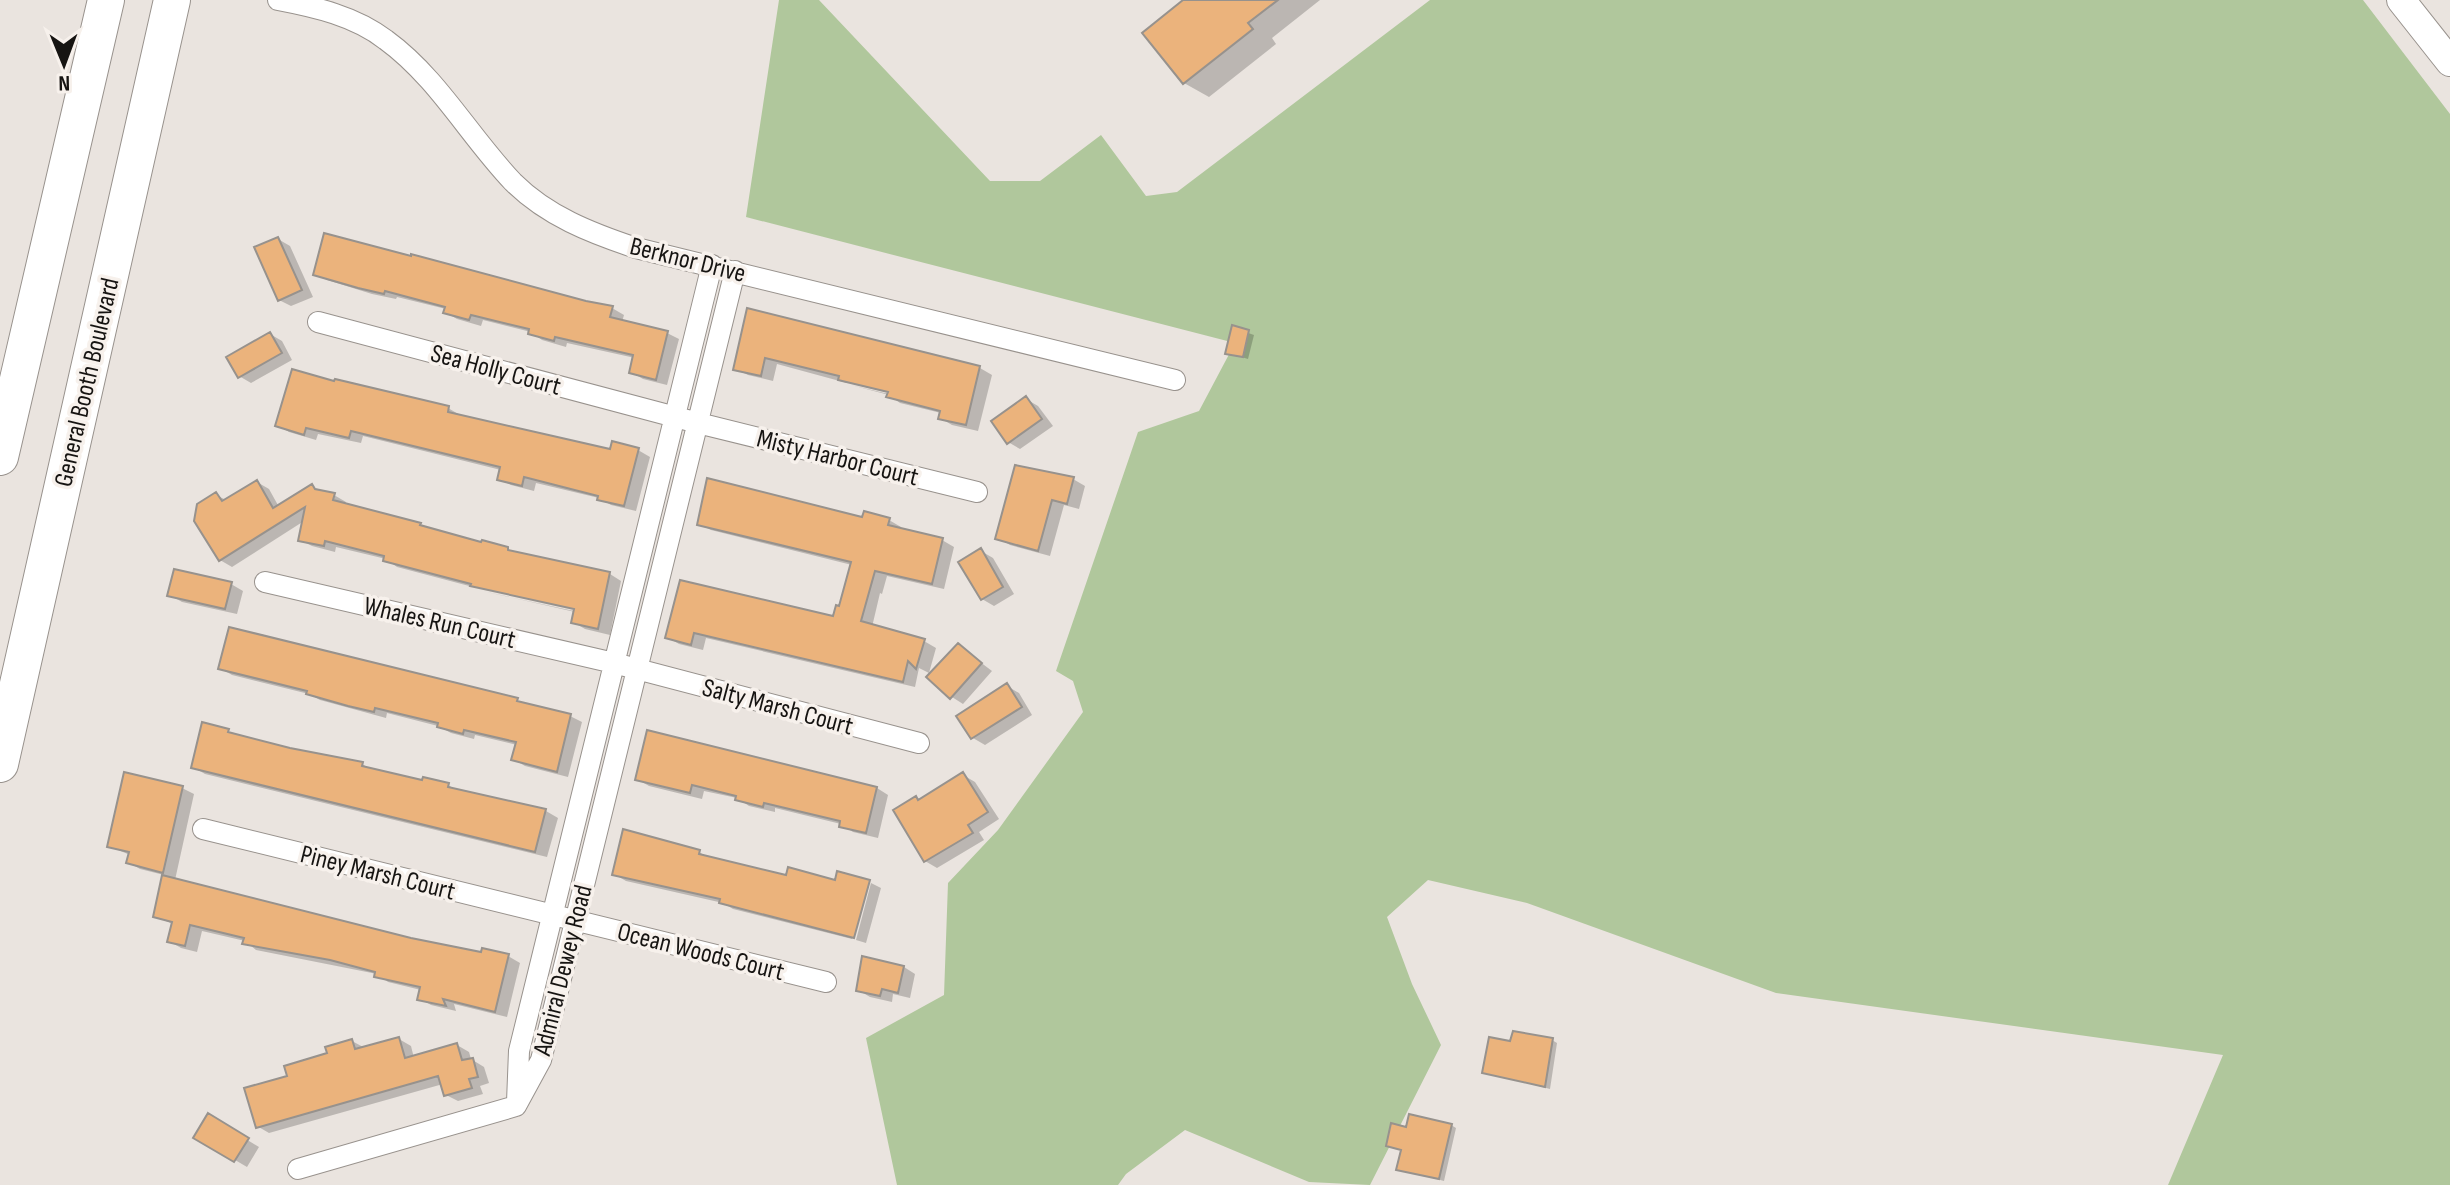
<svg xmlns="http://www.w3.org/2000/svg" width="2450" height="1185" font-family="'Sofia Sans Condensed',sans-serif">
<style>
.green{fill:#b0c79c}
.shadow{fill:#0003}
.building{fill:#ebb37c;stroke:#97928d;stroke-width:2}
.lines{fill:none;stroke-linecap:round;stroke-linejoin:round}
.street-casing{stroke:#98928d;stroke-width:22}
.secondary-casing{stroke:#98928d;stroke-width:30}
.highway-casing{stroke:#98928d;stroke-width:38}
.street{stroke:#fff;stroke-width:20}
.secondary{stroke:#fff;stroke-width:28}
.highway{stroke:#fff;stroke-width:36}
.labels{text-anchor:middle;stroke-width:7;stroke-linejoin:round;paint-order:stroke}
.street-label{font-size:26px;fill:#161412;stroke:#f7f1ec}
</style>
<rect width="100%" height="100%" fill="#eae4df"/>
<!-- green -->
<path class="green" d="M 779,0 L 819,0 L 990,181 L 1040,181 L 1101,135 L 1146,196 L 1177,192 L 1430,0 L 2363,0 L 2450,114 L 2450,1185 L 2168,1185 L 2223,1055 L 1776,993 L 1527,903 L 1428,880 L 1387,917 L 1412,984 L 1441,1045 L 1370,1185 L 1309,1182 L 1185,1130 L 1126,1174 L 1118,1185 L 897,1185 L 866,1038 L 944,995 L 948,883 L 998,830 L 1083,712 L 1073,681 L 1056,671 L 1138,432 L 1199,411 L 1235,343 L 746,217 Z"/>
<!-- shadow -->
<path class="shadow" d="M 1187,0 L 1320,0 L 1272,38 L 1276,44 L 1209,97 L 1184,83 Z
M 278,239 L 290,246 L 313,297 L 291,306 L 279,300 Z
M 316,274 L 612,308 L 624,315 L 622,322 L 667,333 L 679,339 L 667,385 L 643,379 L 631,372 L 635,358 L 567,343 L 566,347 L 542,340 L 531,332 L 483,320 L 481,326 L 457,319 L 445,312 L 446,309 L 397,297 L 396,299 L 372,294 L 327,280 Z
M 749,311 L 980,368 L 992,375 L 978,431 L 952,425 L 940,418 L 941,413 L 900,403 L 889,395 L 851,385 L 897,396 L 898,392 L 843,379 L 847,383 L 777,364 L 773,381 L 748,375 L 736,369 Z
M 1234,328 L 1254,335 L 1248,359 L 1228,353 Z
M 270,334 L 282,341 L 292,360 L 251,383 L 239,376 Z
M 336,384 L 448,408 L 460,415 L 460,417 L 612,451 L 638,450 L 650,457 L 636,511 L 611,505 L 599,498 L 536,483 L 534,491 L 511,485 L 499,479 L 501,470 L 363,436 L 361,443 L 318,434 L 316,440 L 289,432 L 277,425 Z
M 1026,399 L 1038,406 L 1053,426 L 1020,449 L 1008,442 Z
M 1073,479 L 1085,486 L 1079,509 L 1064,505 L 1050,556 L 1010,545 L 998,538 Z
M 257,482 L 269,489 L 279,507 L 312,487 L 334,495 L 346,502 L 345,505 L 507,549 L 515,553 L 610,574 L 621,581 L 610,635 L 585,629 L 573,622 L 575,612 L 482,591 L 583,613 L 584,609 L 471,584 L 473,587 L 397,567 L 386,559 L 336,547 L 335,552 L 312,546 L 300,540 L 304,521 L 232,567 L 220,560 L 216,495 L 226,500 Z
M 864,519 L 889,520 L 901,527 L 900,530 L 942,540 L 954,547 L 944,589 L 887,576 L 882,594 L 880,593 L 872,627 L 924,641 L 936,648 L 929,673 L 919,668 L 915,687 L 706,638 L 703,650 L 679,644 L 667,637 L 681,583 L 834,619 L 841,608 L 852,565 L 711,530 L 699,524 Z
M 981,551 L 993,558 L 1014,594 L 994,606 L 982,599 Z
M 231,584 L 243,591 L 237,614 L 182,602 L 170,595 Z
M 959,646 L 992,671 L 963,704 L 952,697 Z
M 220,668 L 517,700 L 526,705 L 570,716 L 582,722 L 568,777 L 525,766 L 513,759 L 517,745 L 475,735 L 474,739 L 451,733 L 438,726 L 387,713 L 386,718 L 320,700 L 309,694 L 232,675 Z
M 1007,686 L 1019,693 L 1032,715 L 985,745 L 973,738 Z
M 228,731 L 238,737 L 362,764 L 374,771 L 424,783 L 448,785 L 460,792 L 546,811 L 558,818 L 547,857 L 205,774 L 193,767 Z
M 963,775 L 975,782 L 999,819 L 979,832 L 984,840 L 937,868 L 925,861 L 916,799 L 920,801 Z
M 637,779 L 877,788 L 888,795 L 878,838 L 853,832 L 841,824 L 775,808 L 775,812 L 749,806 L 737,798 L 704,791 L 702,799 L 649,786 Z
M 182,788 L 194,794 L 175,880 L 411,940 L 482,955 L 508,956 L 520,963 L 507,1017 L 454,1004 L 456,1011 L 431,1005 L 419,998 L 421,990 L 388,982 L 377,974 L 256,950 L 245,941 L 202,931 L 197,952 L 181,948 L 169,941 L 173,924 L 155,916 L 164,875 L 140,869 L 128,862 L 130,855 L 109,846 Z
M 699,852 L 712,860 L 787,878 L 867,882 L 852,939 L 733,909 L 723,903 L 626,881 L 614,874 Z
M 871,883 L 881,888 L 866,943 L 856,940 Z
M 904,967 L 915,974 L 910,998 L 893,994 L 892,1002 L 870,997 L 858,990 Z
M 399,1039 L 411,1046 L 414,1058 L 457,1045 L 469,1052 L 471,1059 L 484,1067 L 489,1083 L 480,1086 L 483,1094 L 458,1101 L 446,1095 L 443,1084 L 269,1133 L 257,1126 L 289,1077 L 352,1041 L 365,1048 Z
M 1552,1040 L 1557,1043 L 1550,1089 L 1485,1072 L 1512,1043 Z
M 208,1116 L 259,1147 L 247,1167 L 196,1137 Z
M 1451,1125 L 1456,1128 L 1444,1181 L 1399,1169 L 1403,1150 L 1388,1145 L 1408,1129 Z"/>
<!-- building -->
<path class="building" d="M 1183,0 L 1278,0 L 1248,23 L 1253,29 L 1183,84 L 1142,33 Z
M 324,233 L 411,256 L 411,254 L 586,301 L 613,306 L 610,317 L 668,331 L 656,380 L 629,373 L 633,355 L 555,337 L 554,341 L 528,334 L 529,329 L 471,315 L 469,320 L 443,313 L 445,307 L 385,291 L 384,294 L 358,288 L 313,275 Z
M 278,237 L 302,290 L 278,301 L 254,247 Z
M 747,308 L 980,366 L 966,425 L 938,419 L 940,411 L 886,397 L 888,392 L 838,380 L 839,376 L 765,358 L 761,376 L 733,370 Z
M 1232,325 L 1249,330 L 1243,357 L 1225,354 Z
M 270,332 L 282,353 L 238,378 L 226,357 Z
M 292,369 L 334,381 L 335,379 L 449,406 L 448,412 L 553,436 L 610,449 L 612,441 L 639,448 L 624,506 L 597,500 L 598,496 L 524,477 L 522,486 L 497,480 L 500,467 L 351,431 L 349,438 L 306,428 L 304,435 L 275,426 Z
M 1026,396 L 1042,419 L 1007,444 L 991,421 Z
M 1015,465 L 1074,477 L 1067,504 L 1052,500 L 1038,551 L 995,539 Z
M 707,478 L 862,517 L 864,511 L 890,518 L 888,525 L 943,538 L 932,584 L 875,571 L 861,621 L 925,639 L 916,669 L 908,661 L 903,682 L 694,633 L 691,645 L 665,638 L 680,580 L 833,616 L 836,605 L 839,606 L 851,562 L 697,525 Z
M 257,480 L 273,508 L 312,484 L 315,489 L 335,493 L 333,500 L 421,523 L 420,525 L 481,542 L 482,540 L 508,547 L 508,550 L 610,572 L 598,629 L 571,623 L 574,609 L 470,586 L 471,584 L 383,561 L 384,556 L 325,541 L 324,546 L 298,541 L 305,507 L 219,561 L 194,521 L 197,504 L 216,492 L 222,501 Z
M 981,548 L 1003,587 L 981,600 L 958,562 Z
M 174,569 L 232,582 L 225,609 L 167,596 Z
M 229,627 L 518,698 L 517,701 L 571,714 L 557,772 L 511,760 L 516,742 L 464,730 L 463,734 L 437,727 L 438,723 L 375,708 L 374,712 L 348,706 L 306,694 L 307,691 L 218,669 Z
M 958,643 L 982,663 L 950,699 L 926,677 Z
M 1007,683 L 1022,707 L 971,739 L 956,716 Z
M 202,722 L 229,729 L 228,732 L 290,748 L 363,762 L 362,766 L 422,780 L 423,777 L 449,783 L 448,787 L 546,809 L 535,852 L 191,768 Z
M 647,730 L 877,787 L 866,833 L 839,827 L 840,821 L 764,803 L 763,807 L 735,800 L 736,796 L 692,785 L 690,793 L 635,780 Z
M 124,772 L 183,786 L 163,873 L 126,863 L 129,852 L 107,847 Z
M 963,772 L 988,812 L 968,825 L 973,833 L 924,862 L 893,810 L 916,796 L 918,800 Z
M 623,829 L 700,850 L 699,854 L 786,875 L 788,867 L 835,880 L 837,871 L 870,880 L 854,938 L 719,903 L 720,899 L 612,875 Z
M 162,875 L 411,938 L 481,952 L 482,948 L 509,954 L 495,1012 L 443,999 L 446,1006 L 417,1000 L 420,987 L 374,977 L 375,972 L 330,960 L 242,944 L 244,938 L 190,925 L 185,946 L 167,942 L 172,922 L 153,917 Z
M 862,956 L 904,966 L 898,993 L 882,989 L 880,996 L 856,991 Z
M 1513,1031 L 1553,1038 L 1545,1087 L 1482,1073 L 1489,1037 L 1510,1041 Z
M 399,1037 L 405,1058 L 457,1043 L 462,1060 L 473,1058 L 478,1077 L 469,1079 L 472,1088 L 444,1096 L 438,1076 L 256,1128 L 244,1088 L 287,1076 L 284,1066 L 327,1053 L 325,1047 L 352,1039 L 355,1049 Z
M 208,1113 L 249,1138 L 234,1162 L 193,1138 Z
M 1409,1114 L 1452,1124 L 1439,1179 L 1396,1170 L 1401,1150 L 1386,1146 L 1391,1123 L 1406,1127 Z"/>
<g class="lines">
<!-- street casing -->
<g class="street-casing">
<path id="street" d="M 278,0 C 315,7 355,16 386,40 C 438,78 469,136 513,182 C 547,216 591,233 636,248 L 1175,380
M 318,322 L 698,423 L 977,492
M 265,582 L 614,663 L 919,743
M 203,829 L 826,982
M 517,1102 L 519,1051 L 712,265
M 516,1106 L 541,1060 L 735,271
M 298,1169 L 516,1106"/>
</g>
<!-- secondary casing -->
<g class="secondary-casing">
<path id="secondary" d="M 2401,0 L 2450,62"/>
</g>
<!-- highway casing -->
<g class="highway-casing">
<path id="highway" d="M 0,457 L 106,0
M 0,764 L 172,0"/>
</g>
<!-- street -->
<use href="#street" class="street"/>
<!-- secondary -->
<use href="#secondary" class="secondary"/>
<!-- highway -->
<use href="#highway" class="highway"/>
</g>
<g class="labels">
<!-- street labels -->
<g class="street-label">
<text transform="translate(688 259) rotate(14)" y="9">Berknor Drive</text>
<text transform="translate(496 369) rotate(15)" y="9">Sea Holly Court</text>
<text transform="translate(86 382) rotate(-77)" y="9">General Booth Boulevard</text>
<text transform="translate(838 457) rotate(14)" y="9">Misty Harbor Court</text>
<text transform="translate(440 622) rotate(13)" y="9">Whales Run Court</text>
<text transform="translate(778 706) rotate(15)" y="9">Salty Marsh Court</text>
<text transform="translate(378 872) rotate(14)" y="9">Piney Marsh Court</text>
<text transform="translate(701 951) rotate(14)" y="9">Ocean Woods Court</text>
<text transform="translate(562 970) rotate(-76)" y="9">Admiral Dewey Road</text>
</g>
</g>
<!-- north arrow -->
<g transform="translate(64 64) rotate(179)" stroke="#f7f1ec" stroke-width="6" paint-order="stroke">
<path d="M0-6L14 30L0 20L-14 30Z" fill="#161412"/>
<text y="-12" font-size="22" font-weight="bold" text-anchor="middle" fill="#161412">N</text>
</g>
</svg>
